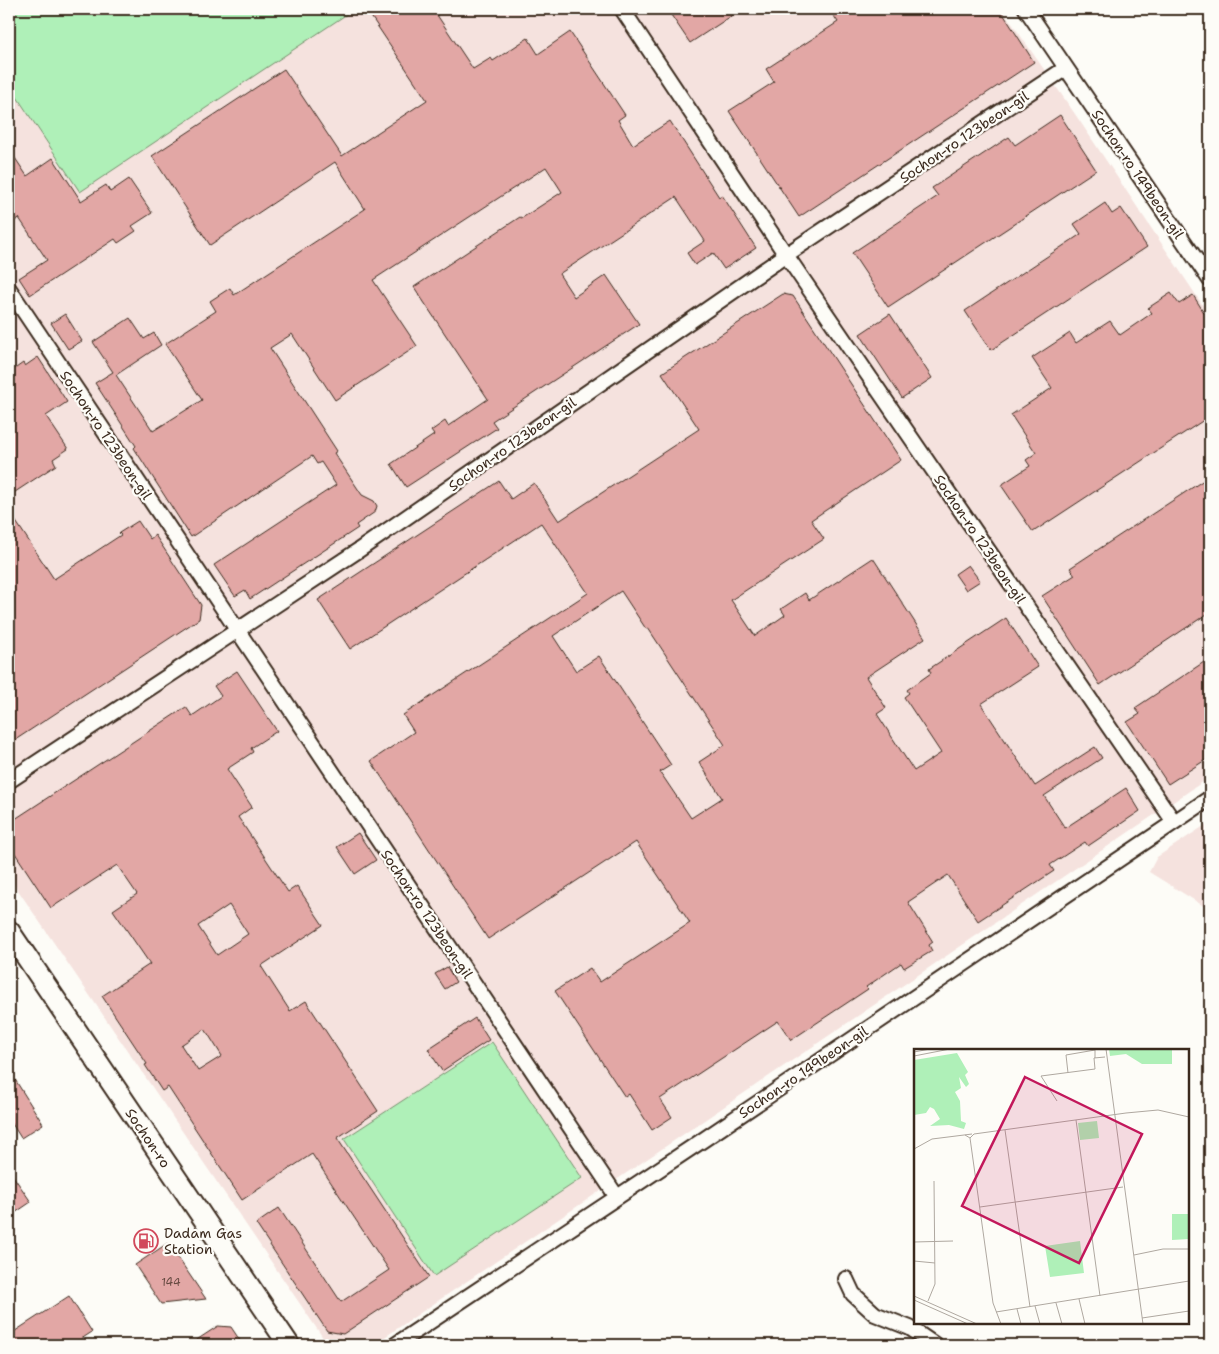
<svg xmlns="http://www.w3.org/2000/svg" width="1219" height="1354" font-family="'Shantell Sans',sans-serif">
<style>
.built{fill:#f5e2de}
.green{fill:#aff0b8;stroke:#758d6b}
.building{fill:#e2a7a5;stroke:#3b2a1e;fill-rule:evenodd}
.lines{fill:none;stroke-linecap:round;stroke-linejoin:round}
.street-casing{stroke:#3b2a1e;stroke-width:18}
.secondary-casing{stroke:#3b2a1e;stroke-width:24}
.street{stroke:#fdfcf7;stroke-width:14}
.secondary{stroke:#fdfcf7;stroke-width:20}
.labels{text-anchor:middle;stroke-width:4.5;stroke-linejoin:round;paint-order:stroke}
.number-label{font-size:11px;fill:#654940}
.street-label{font-size:14px;fill:#3b2a1e;stroke:#fdfcf7}
.poi-label{font-size:14px;fill:#3b2a1e;stroke:#fdfcf7;text-anchor:start}
.inset-road{fill:none;stroke:#afa8a0;stroke-width:1}
.view{fill:#c2185b;fill-opacity:0.15;stroke:#c2185b;stroke-width:2.5}
.inset-edge{fill:none;stroke:#3b2a1e;stroke-width:2.5}
</style>
<rect width="100%" height="100%" fill="#fdfcf7"/>
<filter id="ink" filterUnits="userSpaceOnUse"><feTurbulence type="fractalNoise" baseFrequency=".02" numOctaves="2"/><feDisplacementMap in="SourceGraphic" scale="10" xChannelSelector="R" yChannelSelector="G"/><feConvolveMatrix kernelMatrix="1 2 1 2 8 2 1 2 1" color-interpolation-filters="sRGB"/></filter>
<g filter="url(#ink)">
<!-- built -->
<path class="built" d="M 9,9 L 1002,9 L 1075,114 L 1210,316 L 1210,777 L 373,1345 L 328,1345 L 9,877 Z
M 1210,822 L 1210,910 L 1149,872 L 1157,857 Z"/>
<!-- green -->
<path class="green" d="M 9,9 L 353,9 L 353,10 L 80,192 L 9,85 Z
M 492,1042 L 582,1178 L 434,1276 L 344,1139 Z"/>
<!-- building -->
<path class="building" d="M 366,9 L 433,9 L 473,69 L 491,58 L 493,61 L 528,38 L 538,54 L 570,32 L 625,115 L 618,120 L 633,145 L 670,121 L 719,197 L 722,195 L 756,248 L 724,269 L 713,253 L 695,265 L 687,253 L 705,241 L 676,197 L 559,274 L 574,297 L 606,275 L 639,324 L 492,421 L 497,428 L 406,487 L 391,464 L 434,435 L 431,431 L 445,421 L 448,426 L 488,399 L 414,287 L 520,217 L 522,218 L 562,192 L 546,167 L 373,280 L 417,346 L 335,400 L 292,334 L 270,348 L 337,451 L 334,453 L 362,495 L 374,501 L 377,506 L 375,512 L 356,525 L 358,528 L 250,599 L 245,590 L 235,596 L 214,565 L 336,485 L 321,462 L 317,464 L 312,456 L 191,537 L 134,448 L 136,446 L 95,383 L 113,372 L 93,342 L 130,318 L 144,339 L 154,333 L 161,345 L 116,375 L 153,431 L 202,400 L 165,344 L 216,311 L 210,301 L 230,288 L 234,295 L 365,209 L 335,162 L 210,245 L 152,156 L 284,69 L 342,156 L 427,100 Z
M 667,9 L 742,9 L 690,43 Z
M 829,9 L 1000,9 L 1034,62 L 799,217 L 729,111 L 774,82 L 766,69 L 838,22 Z
M 1060,115 L 1096,170 L 888,307 L 852,253 L 938,196 L 932,188 L 1009,137 L 1015,145 Z
M 9,149 L 27,176 L 53,158 L 81,201 L 106,185 L 110,192 L 129,179 L 152,213 L 132,226 L 136,231 L 118,243 L 115,239 L 30,295 L 19,278 L 47,260 L 19,218 L 9,225 Z
M 1105,203 L 1112,214 L 1121,208 L 1147,247 L 991,350 L 965,311 L 1081,234 L 1074,224 Z
M 1171,293 L 1179,304 L 1193,295 L 1210,322 L 1210,416 L 1033,532 L 1001,485 L 1030,466 L 1026,460 L 1036,453 L 1011,415 L 1052,388 L 1032,358 L 1070,333 L 1076,343 L 1110,321 L 1120,335 L 1152,313 L 1148,308 Z
M 783,294 L 793,296 L 901,460 L 811,520 L 824,539 L 731,600 L 755,636 L 785,615 L 781,609 L 805,593 L 809,600 L 873,558 L 925,638 L 866,677 L 886,708 L 877,714 L 914,771 L 941,753 L 904,697 L 909,693 L 907,690 L 931,673 L 929,669 L 1006,618 L 1038,667 L 981,704 L 1035,786 L 1095,747 L 1102,758 L 1044,796 L 1065,828 L 1126,788 L 1140,811 L 1088,846 L 1085,842 L 1050,865 L 1054,871 L 978,921 L 948,875 L 908,902 L 933,942 L 929,945 L 932,951 L 904,968 L 901,963 L 866,987 L 868,989 L 791,1040 L 778,1021 L 660,1099 L 672,1117 L 652,1130 L 629,1094 L 625,1097 L 555,991 L 590,968 L 600,982 L 690,923 L 636,842 L 488,939 L 371,761 L 414,732 L 403,715 L 588,593 L 541,523 L 350,649 L 318,600 L 499,481 L 511,499 L 534,483 L 559,521 L 699,429 L 662,373 ZM 621,591 L 646,629 L 648,628 L 725,745 L 699,762 L 722,798 L 691,818 L 660,772 L 671,765 L 599,656 L 576,671 L 553,636 Z
M 65,314 L 82,341 L 68,349 L 51,323 Z
M 890,314 L 932,378 L 902,398 L 860,334 Z
M 38,357 L 67,402 L 46,416 L 68,449 L 53,459 L 56,465 L 9,496 L 9,373 L 23,363 L 25,366 Z
M 1210,476 L 1210,612 L 1100,685 L 1042,596 L 1075,575 L 1070,568 Z
M 9,511 L 54,579 L 121,535 L 119,533 L 138,521 L 150,539 L 155,535 L 201,605 L 199,619 L 9,744 Z
M 968,565 L 980,581 L 966,590 L 955,574 Z
M 1210,658 L 1210,757 L 1168,784 L 1127,722 L 1140,714 L 1135,708 Z
M 237,671 L 277,731 L 251,748 L 253,752 L 227,769 L 252,807 L 238,817 L 288,892 L 297,886 L 323,925 L 261,966 L 290,1011 L 306,1001 L 378,1111 L 337,1138 L 429,1277 L 343,1334 L 327,1331 L 256,1224 L 279,1208 L 341,1302 L 389,1270 L 312,1154 L 242,1200 L 168,1087 L 162,1091 L 145,1065 L 147,1064 L 102,996 L 150,964 L 113,910 L 137,894 L 117,865 L 51,908 L 9,844 L 9,823 L 186,707 L 192,716 L 221,696 L 214,686 ZM 229,905 L 248,934 L 217,955 L 198,926 ZM 205,1029 L 222,1056 L 198,1071 L 181,1045 Z
M 358,833 L 376,860 L 355,874 L 337,847 Z
M 447,967 L 456,982 L 445,989 L 435,974 Z
M 475,1018 L 489,1040 L 442,1071 L 428,1049 Z
M 9,1070 L 43,1124 L 21,1138 L 9,1119 Z
M 9,1170 L 31,1202 L 9,1217 Z
M 168,1243 L 206,1299 L 161,1304 L 135,1265 Z
M 69,1296 L 92,1332 L 72,1345 L 9,1345 L 9,1335 Z
M 218,1326 L 231,1327 L 243,1345 L 189,1345 Z"/>
<g class="lines">
<!-- street casing -->
<g class="street-casing">
<path id="street" d="M 622,9 L 786,255 L 1174,822
M 1026,9 L 1210,280
M 9,289 L 617,1197
M 9,781 L 359,550 L 786,255 L 1066,68
M 846,1279 L 853,1294 L 875,1314 L 910,1328 L 935,1345
M 395,1345 L 703,1140 L 1210,798"/>
</g>
<!-- secondary casing -->
<g class="secondary-casing">
<path id="secondary" d="M 9,931 L 289,1345"/>
</g>
<!-- street -->
<use href="#street" class="street"/>
<!-- secondary -->
<use href="#secondary" class="secondary"/>
</g>
</g>
<!-- icons -->
<defs>
<g id="fuel-ring" transform="scale(1.25)"><circle r="9.5" fill="#fdfcf7" stroke="#d1495b" stroke-width="1.5"/><path d="M-5.5-6h7V0h2V4h1.3V-2.5L3-4.5l.8-.8L6-3V5H2.5V1h-1V6h-7ZM-4.2-4.7v3.2H.2V-4.7Z" fill="#d1495b"/></g>
</defs>
<g fill-rule="evenodd">
<use href="#fuel-ring" x="146" y="1241"/>
</g>
<g class="labels">
<!-- number labels -->
<g class="number-label">
<text x="171" y="1286">144</text>
</g>
<!-- street labels -->
<g class="street-label">
<text transform="translate(964 137) rotate(-34)" y="5">Sochon-ro 123beon-gil</text>
<text transform="translate(1138 174) rotate(56)" y="5">Sochon-ro 149beon-gil</text>
<text transform="translate(106 435) rotate(56)" y="5">Sochon-ro 123beon-gil</text>
<text transform="translate(512 444) rotate(-35)" y="5">Sochon-ro 123beon-gil</text>
<text transform="translate(980 539) rotate(56)" y="5">Sochon-ro 123beon-gil</text>
<text transform="translate(427 914) rotate(56)" y="5">Sochon-ro 123beon-gil</text>
<text transform="translate(803 1072) rotate(-34)" y="5">Sochon-ro 149beon-gil</text>
<text transform="translate(148 1138) rotate(56)" y="5">Sochon-ro</text>
</g>
<!-- poi labels -->
<g class="poi-label">
<text x="164" y="1238">Dadam Gas<tspan x="164" dy="16">Station</tspan></text>
</g>
</g>
<!-- overview -->
<g transform="translate(914 1049)">
<rect width="275" height="275" fill="#fdfcf7"/>
<path d="M 195,0 L 258,0 L 258,15 L 228,15 L 212,5 L 196,7 ZM 43,4 L 54,23 L 51,26 L 55,35 L 52,38 L 45,28 L 47,39 L 41,43 L 46,52 L 47,72 L 52,74 L 50,80 L 35,76 L 16,77 L 26,70 L 20,60 L 16,58 L 12,64 L 0,66 L 0,11 ZM 183,72 L 185,89 L 166,91 L 164,74 ZM 258,165 L 275,165 L 275,190 L 258,191 ZM 166,192 L 170,224 L 136,228 L 131,197 Z" fill="#aff0b8"/>
<path class="inset-road" d="M 192,0 L 229,275M 0,3 L 16,0M 0,7 L 36,0M 154,24 L 152,6 L 181,1 L 181,9M 143,52 L 127,27 L 181,20 L 180,9 L 191,8M 162,71 L 186,247M 91,81 L 116,258M 51,86 L 56,89 L 60,85 L 212,64 L 244,61 L 275,68M 56,89 L 79,254 L 87,275M 0,100 L 18,90 L 58,85M 66,158 L 209,138M 0,193 L 39,192M 220,206 L 249,200 L 275,200M 0,212 L 21,214M 0,247 L 63,275M 165,250 L 171,275M 0,251 L 54,275M 14,252 L 21,235 L 20,132M 142,254 L 148,275M 121,257 L 126,275M 103,260 L 107,275M 82,263 L 275,232M 228,269 L 275,262"/>
<path class="view" d="M 111,28 L 228,85 L 165,214 L 48,157 Z"/>
<rect width="275" height="275" class="inset-edge"/>
</g>
<!-- margin -->
<rect width="1219" height="1354" fill="none" stroke="#fdfcf7" stroke-width="30"/>
<rect x="15" y="15" width="1189" height="1324" fill="none" stroke="#3b2a1e" stroke-width="2" filter="url(#ink)"/>
</svg>
